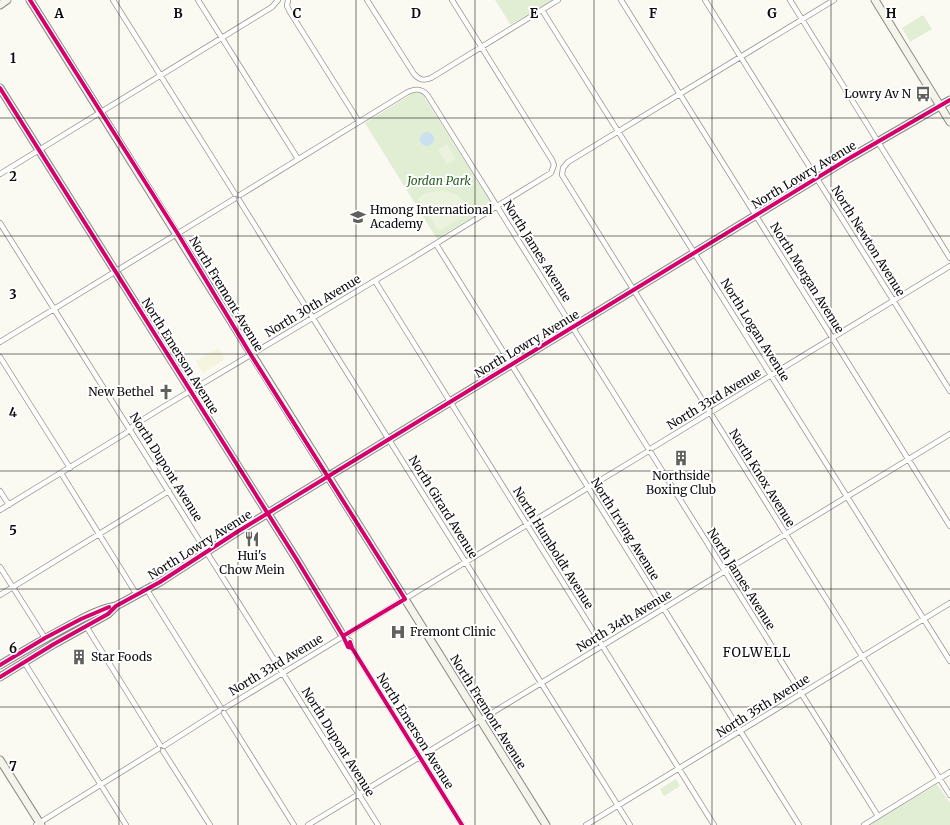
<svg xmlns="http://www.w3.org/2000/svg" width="950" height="825" font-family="Merriweather,serif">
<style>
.farmland{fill:#f5f5df}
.green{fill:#e1eed3}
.pitch{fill:#ebf2dd}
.water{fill:#cae0f1}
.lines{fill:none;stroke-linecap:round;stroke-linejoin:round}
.street-casing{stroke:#949390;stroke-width:6}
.secondary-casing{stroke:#8a8a87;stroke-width:9}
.street{stroke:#fefefd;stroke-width:4.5}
.secondary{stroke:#f4f4ea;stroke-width:7}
.cycleway-casing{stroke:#fff;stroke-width:6}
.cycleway{stroke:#d6006c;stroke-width:4}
.grid{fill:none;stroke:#0d0d0d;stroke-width:1;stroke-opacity:0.55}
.labels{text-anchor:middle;stroke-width:4;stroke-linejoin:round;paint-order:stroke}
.poi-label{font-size:12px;fill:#0d0d0d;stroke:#fff;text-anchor:start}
.street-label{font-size:12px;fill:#0d0d0d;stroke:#fff}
.park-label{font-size:12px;font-style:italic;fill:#295f22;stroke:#fff}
.neighbourhood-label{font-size:13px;letter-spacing:1px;fill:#0d0d0d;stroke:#fff}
.grid-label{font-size:13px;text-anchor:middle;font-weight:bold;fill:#0d0d0d;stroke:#fff;stroke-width:4;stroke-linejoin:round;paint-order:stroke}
</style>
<rect width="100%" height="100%" fill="#faf9f2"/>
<!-- farmland -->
<path class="farmland" d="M 218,348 L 225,359 L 203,373 L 196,361 Z"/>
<!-- green -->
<path class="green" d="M 495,0 L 553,0 L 511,25 Z
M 923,15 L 932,29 L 910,42 L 902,28 Z
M 413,93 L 421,93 L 423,95 L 483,190 L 485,191 L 492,202 L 491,206 L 437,239 L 365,123 Z
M 676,779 L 680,786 L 664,796 L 660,789 Z
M 937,784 L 950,803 L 950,825 L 869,825 Z"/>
<!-- pitch -->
<path class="pitch" d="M 447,144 L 456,159 L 447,164 L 438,150 Z
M 443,190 L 459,196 L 472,211 L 441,230 L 437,229 L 418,198 L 426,193 Z"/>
<!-- water -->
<path class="water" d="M420 139a7 7 0 1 1 14 0a7 7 0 1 1-14 0Z"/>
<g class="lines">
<!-- street casing -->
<g class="street-casing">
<path id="street" d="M 113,0 L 235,194
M 198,0 L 298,159
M 288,0 L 287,6 L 290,12 L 359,122
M 367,0 L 414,74 C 419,80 424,81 431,78 L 558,0
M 621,0 L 950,526
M 705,0 L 950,391
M 790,0 C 844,86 896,172 950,258
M 834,0 L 568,162 L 563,168 L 562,175 L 865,661 L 950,795
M 542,10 L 950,661
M 0,174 L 272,7 L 278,0
M 240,195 L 406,93 C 415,88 422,88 428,96 L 648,448
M 239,200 L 630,825
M 0,223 L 378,825
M 436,244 L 799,825
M 375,281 L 714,825
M 0,342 L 234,199
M 0,357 L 70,468
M 652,448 L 950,266
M 651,453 L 878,816
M 61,473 L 137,595
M 0,491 L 9,505
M 0,510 L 126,433 L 134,425 L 160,409 L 406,262 L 551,173 L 554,165 L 552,160 L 452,0
M 0,567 L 45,638
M 147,590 L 221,708
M 0,595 L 169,491
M 86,626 L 160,745
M 343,636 L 350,641 L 352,648 L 462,825
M 24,662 L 126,825
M 225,708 L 647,452
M 224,713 L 294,825
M 164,746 L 219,711
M 163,751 L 210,825
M 36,825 L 158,749
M 308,825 L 950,434
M 586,825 L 950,603
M 864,825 L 950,772"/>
</g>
<!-- secondary casing -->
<g class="secondary-casing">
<path id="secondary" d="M 30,0 C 203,274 374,550 546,825
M 875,0 L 950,122
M 0,5 L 7,0
M 0,88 L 297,560 L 343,636
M 0,665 C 23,651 46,638 70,625 C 85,617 99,609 116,606
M 0,677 L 54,644 L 108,614 L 116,606 L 160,582 L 237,532 L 848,159 L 950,100
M 0,760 L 41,825"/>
</g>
<!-- street -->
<use href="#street" class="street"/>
<!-- secondary -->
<use href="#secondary" class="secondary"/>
<!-- cycleway casing -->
<g class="cycleway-casing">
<path id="cycleway" d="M 30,0 L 178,234 L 251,355 L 405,599 L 343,636
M 0,88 L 297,560 L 343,636 L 348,647 L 352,648
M 350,642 L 352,648 L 462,825
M 0,665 L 45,638 L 81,619 L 109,607
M 0,677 L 54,644 L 108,614 L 116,606 L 160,582 L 237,532 L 848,159 L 950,100"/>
</g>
<!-- cycleway -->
<use href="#cycleway" class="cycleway"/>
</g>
<!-- grid -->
<path class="grid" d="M 119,0 L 119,825M 238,0 L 238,825M 356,0 L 356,825M 475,0 L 475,825M 594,0 L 594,825M 712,0 L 712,825M 831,0 L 831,825M 0,118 L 950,118M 0,236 L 950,236M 0,354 L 950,354M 0,471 L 950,471M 0,589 L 950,589M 0,707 L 950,707"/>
<!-- icons -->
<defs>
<g id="bus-bare" transform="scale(1.2)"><path d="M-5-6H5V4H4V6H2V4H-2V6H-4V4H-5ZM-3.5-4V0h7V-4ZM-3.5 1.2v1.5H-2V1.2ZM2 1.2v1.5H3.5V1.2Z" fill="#60605d" stroke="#fff" stroke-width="2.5" paint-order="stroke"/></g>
<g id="school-bare" transform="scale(1.2)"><path d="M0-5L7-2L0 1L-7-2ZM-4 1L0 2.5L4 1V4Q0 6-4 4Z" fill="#60605d" stroke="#fff" stroke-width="2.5" paint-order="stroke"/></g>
<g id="church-bare" transform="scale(1.2)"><path d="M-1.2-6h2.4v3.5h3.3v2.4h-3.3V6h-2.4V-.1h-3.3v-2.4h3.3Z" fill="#60605d" stroke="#fff" stroke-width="2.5" paint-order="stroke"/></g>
<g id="building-bare" transform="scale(1.2)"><path d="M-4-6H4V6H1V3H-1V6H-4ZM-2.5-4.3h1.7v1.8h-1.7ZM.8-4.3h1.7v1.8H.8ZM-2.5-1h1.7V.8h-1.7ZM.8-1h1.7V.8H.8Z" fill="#60605d" stroke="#fff" stroke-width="2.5" paint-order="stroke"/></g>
<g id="restaurant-bare" transform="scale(1.2)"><path d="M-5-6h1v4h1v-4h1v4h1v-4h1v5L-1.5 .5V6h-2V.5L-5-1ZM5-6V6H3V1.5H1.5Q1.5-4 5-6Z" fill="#60605d" stroke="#fff" stroke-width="2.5" paint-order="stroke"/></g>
<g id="hospital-bare" transform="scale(1.2)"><path d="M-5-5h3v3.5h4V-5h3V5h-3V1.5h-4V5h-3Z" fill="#60605d" stroke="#fff" stroke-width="2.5" paint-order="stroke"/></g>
</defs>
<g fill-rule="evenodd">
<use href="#bus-bare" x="923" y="94"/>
<use href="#school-bare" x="358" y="217"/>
<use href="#church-bare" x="166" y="392"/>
<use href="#building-bare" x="681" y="458"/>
<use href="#restaurant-bare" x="252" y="539"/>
<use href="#hospital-bare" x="398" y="632"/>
<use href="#building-bare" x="79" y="657"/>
</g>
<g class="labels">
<!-- poi labels -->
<g class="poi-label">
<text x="911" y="98" text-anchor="end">Lowry Av N</text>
<text x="370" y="214">Hmong International<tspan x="370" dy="14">Academy</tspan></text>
<text x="154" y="396" text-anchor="end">New Bethel</text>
<text x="681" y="480" text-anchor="middle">Northside<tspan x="681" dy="14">Boxing Club</tspan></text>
<text x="252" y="560" text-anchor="middle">Hui's<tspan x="252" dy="14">Chow Mein</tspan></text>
<text x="410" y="636">Fremont Clinic</text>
<text x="91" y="661">Star Foods</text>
</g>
<!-- street labels -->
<g class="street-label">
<text transform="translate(804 175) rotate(-31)" y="4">North Lowry Avenue</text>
<text transform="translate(868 241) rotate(58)" y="4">North Newton Avenue</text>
<text transform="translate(537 251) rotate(58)" y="4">North James Avenue</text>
<text transform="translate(807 278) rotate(58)" y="4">North Morgan Avenue</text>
<text transform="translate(226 294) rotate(59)" y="4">North Fremont Avenue</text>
<text transform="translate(313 306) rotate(-31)" y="4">North 30th Avenue</text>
<text transform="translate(755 330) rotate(58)" y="4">North Logan Avenue</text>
<text transform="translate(527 344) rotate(-31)" y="4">North Lowry Avenue</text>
<text transform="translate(180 356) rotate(58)" y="4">North Emerson Avenue</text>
<text transform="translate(714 399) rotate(-31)" y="4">North 33rd Avenue</text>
<text transform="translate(166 467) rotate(58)" y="4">North Dupont Avenue</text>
<text transform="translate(762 478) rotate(58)" y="4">North Knox Avenue</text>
<text transform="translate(443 507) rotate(58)" y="4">North Girard Avenue</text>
<text transform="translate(625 529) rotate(58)" y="4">North Irving Avenue</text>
<text transform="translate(200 545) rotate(-32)" y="4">North Lowry Avenue</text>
<text transform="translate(553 548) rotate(58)" y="4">North Humboldt Avenue</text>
<text transform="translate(741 579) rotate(58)" y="4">North James Avenue</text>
<text transform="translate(624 621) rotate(-31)" y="4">North 34th Avenue</text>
<text transform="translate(276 665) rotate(-31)" y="4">North 33rd Avenue</text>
<text transform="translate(763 706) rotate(-32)" y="4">North 35th Avenue</text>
<text transform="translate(488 712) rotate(58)" y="4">North Fremont Avenue</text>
<text transform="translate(415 731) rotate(58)" y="4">North Emerson Avenue</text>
<text transform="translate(338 742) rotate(58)" y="4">North Dupont Avenue</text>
</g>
<!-- park labels -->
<g class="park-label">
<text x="439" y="185">Jordan Park</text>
</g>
<!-- neighbourhood labels -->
<g class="neighbourhood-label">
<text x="757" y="657">FOLWELL</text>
</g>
</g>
<g class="grid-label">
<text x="59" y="18">A</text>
<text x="178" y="18">B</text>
<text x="297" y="18">C</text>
<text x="416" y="18">D</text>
<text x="534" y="18">E</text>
<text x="653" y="18">F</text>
<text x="772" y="18">G</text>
<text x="891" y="18">H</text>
<text x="13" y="63">1</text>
<text x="13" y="181">2</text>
<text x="13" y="299">3</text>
<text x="13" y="417">4</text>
<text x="13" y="535">5</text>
<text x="13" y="653">6</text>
<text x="13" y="771">7</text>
</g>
</svg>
